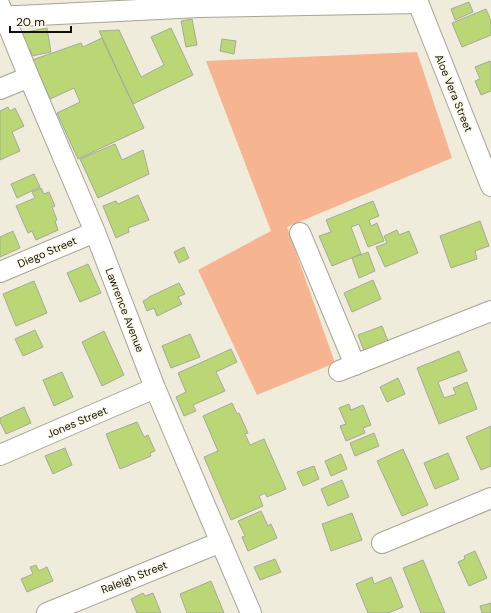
<svg xmlns="http://www.w3.org/2000/svg" width="491" height="613" font-family="'DM Sans',sans-serif">
<style>
.green{fill:#f7b491}
.building{fill:#bad675;stroke:#a5aa9b}
.lines{fill:none;stroke-linecap:round;stroke-linejoin:round}
.street-casing{stroke:#a8a495;stroke-width:22}
.street{stroke:#fff;stroke-width:20}
.labels{text-anchor:middle;stroke-width:3;stroke-linejoin:round;paint-order:stroke}
.street-label{font-size:11px;fill:#12110c;stroke:#fdfae9}
</style>
<rect width="100%" height="100%" fill="#efecdc"/>
<!-- green -->
<path class="green" d="M 417,52 L 452,158 L 287,227 L 335,363 L 257,395 L 198,270 L 271,231 L 206,61 Z"/>
<!-- building -->
<path class="building" d="M 469,2 L 473,12 L 455,20 L 451,9 Z
M 486,9 L 491,21 L 491,35 L 462,47 L 452,23 Z
M 192,19 L 197,45 L 186,47 L 181,21 Z
M 47,28 L 51,52 L 32,56 L 30,49 L 25,50 L 21,33 Z
M 171,28 L 193,75 L 133,104 L 99,31 L 119,30 L 141,77 L 164,65 L 151,37 Z
M 102,38 L 144,128 L 78,159 L 57,113 L 80,102 L 74,88 L 50,99 L 32,60 L 81,43 L 83,47 Z
M 222,39 L 236,41 L 234,54 L 220,51 Z
M 490,61 L 491,64 L 491,91 L 481,95 L 475,81 L 480,79 L 475,67 Z
M 8,107 L 10,111 L 15,108 L 24,126 L 12,132 L 20,151 L 0,160 L 0,111 Z
M 115,144 L 122,160 L 143,150 L 149,174 L 98,198 L 80,159 Z
M 34,174 L 40,187 L 17,198 L 11,184 Z
M 41,188 L 44,194 L 49,192 L 55,206 L 52,207 L 57,220 L 55,221 L 58,230 L 36,240 L 32,231 L 28,233 L 16,206 L 35,198 L 32,192 Z
M 138,195 L 149,220 L 128,228 L 129,232 L 116,238 L 103,206 L 116,201 L 118,204 Z
M 373,201 L 379,216 L 369,220 L 371,226 L 377,223 L 384,241 L 368,247 L 359,224 L 351,227 L 361,254 L 332,266 L 319,236 L 331,232 L 326,220 Z
M 480,221 L 489,246 L 475,251 L 477,259 L 451,268 L 440,236 Z
M 397,230 L 399,235 L 409,231 L 418,253 L 385,267 L 376,247 L 387,243 L 384,236 Z
M 13,231 L 20,248 L 0,257 L 0,237 Z
M 184,247 L 189,258 L 179,263 L 174,252 Z
M 368,252 L 375,271 L 359,278 L 352,258 Z
M 88,264 L 101,293 L 80,302 L 67,273 Z
M 373,280 L 381,299 L 352,312 L 344,293 Z
M 34,281 L 47,313 L 16,326 L 3,294 Z
M 179,283 L 185,294 L 178,297 L 182,304 L 157,316 L 154,308 L 147,311 L 143,301 L 149,298 L 149,297 Z
M 382,326 L 388,341 L 364,351 L 358,335 Z
M 35,330 L 43,347 L 23,356 L 15,339 Z
M 104,331 L 124,375 L 102,386 L 82,342 Z
M 190,334 L 200,357 L 171,368 L 162,346 Z
M 231,349 L 237,362 L 216,372 L 225,391 L 193,405 L 196,411 L 184,416 L 176,397 L 186,392 L 178,373 Z
M 459,351 L 467,371 L 438,382 L 444,398 L 456,394 L 453,388 L 467,382 L 477,409 L 439,424 L 417,368 Z
M 62,372 L 73,397 L 54,406 L 43,380 Z
M 398,378 L 405,394 L 387,402 L 380,387 Z
M 232,403 L 237,414 L 239,413 L 248,433 L 245,434 L 250,445 L 264,439 L 286,489 L 267,497 L 265,493 L 259,496 L 263,506 L 231,520 L 204,457 L 218,451 L 203,416 Z
M 349,404 L 351,410 L 363,405 L 371,425 L 363,428 L 365,433 L 346,441 L 340,426 L 346,424 L 339,408 Z
M 24,407 L 31,423 L 6,434 L 0,422 L 0,418 Z
M 137,422 L 144,437 L 148,435 L 155,451 L 150,453 L 151,456 L 120,469 L 106,434 Z
M 491,426 L 491,466 L 481,470 L 466,437 Z
M 374,433 L 379,446 L 355,456 L 350,443 Z
M 65,448 L 72,465 L 53,474 L 45,456 Z
M 403,449 L 428,505 L 402,516 L 377,461 Z
M 448,453 L 459,479 L 435,489 L 424,463 Z
M 341,454 L 347,469 L 331,476 L 325,461 Z
M 314,466 L 319,479 L 303,486 L 297,472 Z
M 342,480 L 349,497 L 328,506 L 321,489 Z
M 261,511 L 268,526 L 271,524 L 277,538 L 248,551 L 242,537 L 245,536 L 238,521 Z
M 352,513 L 362,540 L 331,551 L 322,524 Z
M 475,551 L 487,578 L 469,586 L 458,562 L 465,559 L 464,556 Z
M 275,559 L 281,572 L 260,580 L 254,567 Z
M 423,560 L 445,613 L 421,613 L 403,568 Z
M 36,565 L 39,571 L 47,567 L 53,581 L 27,592 L 21,579 L 33,574 L 30,567 Z
M 372,577 L 374,584 L 391,577 L 403,607 L 388,613 L 368,613 L 356,584 Z
M 211,581 L 224,613 L 187,613 L 180,594 Z
M 143,593 L 145,596 L 153,593 L 161,613 L 137,613 L 131,599 Z
M 491,603 L 491,613 L 482,613 L 480,606 Z"/>
<g class="lines">
<!-- street casing -->
<g class="street-casing">
<path id="street" d="M 417,0 L 491,186
M 0,6 L 29,77 L 95,232 L 155,388 L 251,613
M 4,16 L 18,16 L 199,7 L 418,3
M 0,89 L 29,77
M 300,233 L 355,365
M 0,272 L 95,232
M 339,371 L 491,311
M 0,455 L 155,388
M 382,543 L 491,498
M 47,613 L 221,542"/>
</g>
<!-- street -->
<use href="#street" class="street"/>
</g>
<g class="labels">
<!-- street labels -->
<g class="street-label">
<text transform="translate(454 93) rotate(68)" y="4">Aloe Vera Street</text>
<text transform="translate(47 252) rotate(-23)" y="4">Diego Street</text>
<text transform="translate(125 310) rotate(69)" y="4">Lawrence Avenue</text>
<text transform="translate(77 422) rotate(-23)" y="4">Jones Street</text>
<text transform="translate(134 577) rotate(-22)" y="4">Raleigh Street</text>
</g>
</g>
<!-- scale -->
<path d="M10 26v6h61v-6" fill="none" stroke="#12110c" stroke-width="2"/>
<text x="16" y="26" font-size="12" fill="#12110c" stroke="#fdfae9" stroke-width="3" paint-order="stroke">20 m</text>
</svg>
